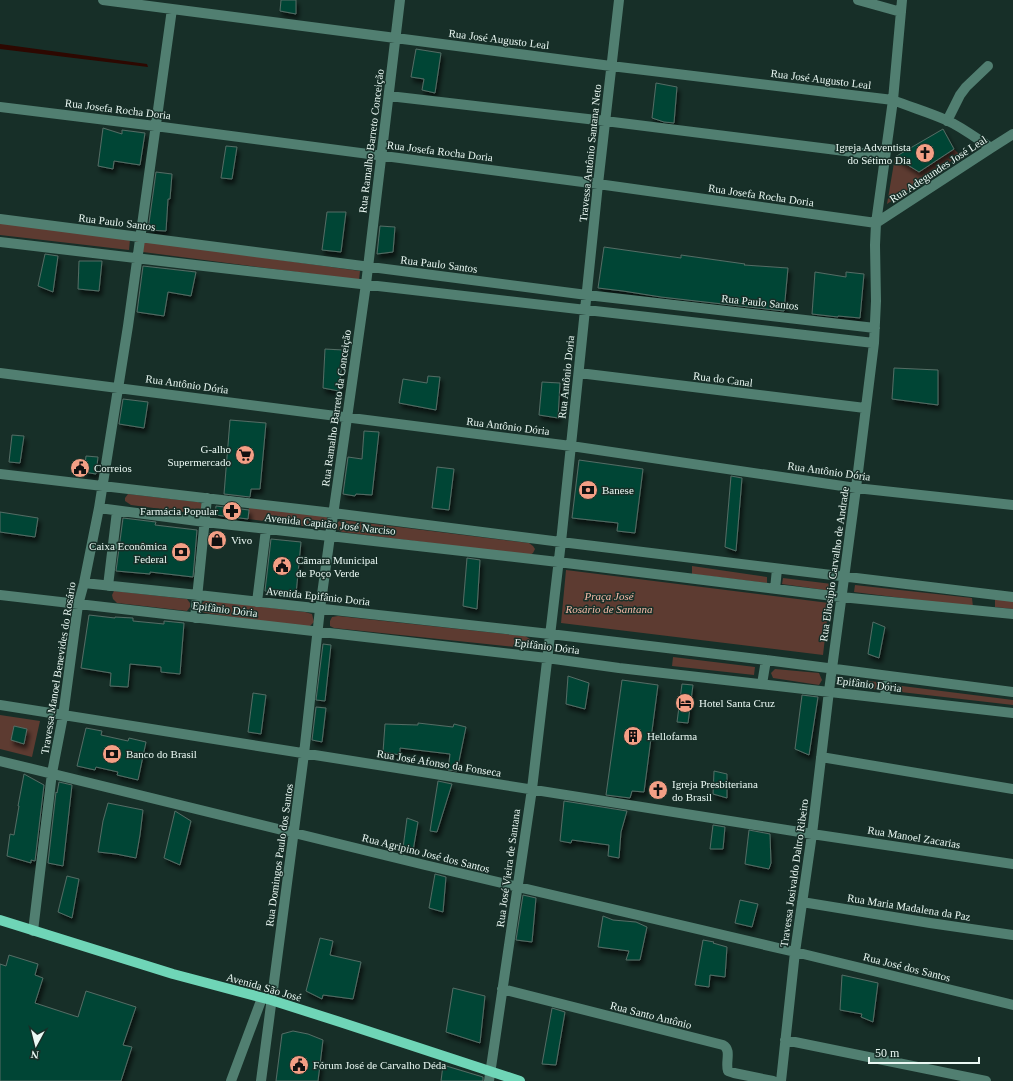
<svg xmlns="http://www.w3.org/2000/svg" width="1013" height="1081" font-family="'Times New Roman',serif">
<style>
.green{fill:#5d3b31}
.water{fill:#2d0801}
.building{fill:#054436;stroke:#546d65;filter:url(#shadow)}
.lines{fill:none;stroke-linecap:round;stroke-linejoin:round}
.minor{stroke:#517f71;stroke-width:10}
.major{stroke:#6fd5b7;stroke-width:10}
.labels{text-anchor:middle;stroke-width:3;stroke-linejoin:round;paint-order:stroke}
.street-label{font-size:11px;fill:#eaf8f3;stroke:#172f28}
.poi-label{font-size:11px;fill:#eaf8f3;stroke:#172f28;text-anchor:start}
.park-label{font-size:11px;font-style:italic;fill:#f8bba9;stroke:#172f28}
</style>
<defs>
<filter id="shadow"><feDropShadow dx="2.5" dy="4.5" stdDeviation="2" flood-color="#0009"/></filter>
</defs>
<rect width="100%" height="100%" fill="#172f28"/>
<!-- green -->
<path class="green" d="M 954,149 L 960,155 L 887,204 L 895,157 L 919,172 Z
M 0,222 L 130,239 L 129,250 L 0,235 Z
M 136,240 L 360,271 L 359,280 L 135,251 Z
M 128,494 L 198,502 L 203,504 L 202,512 L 199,514 L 131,505 L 125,501 L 125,498 Z
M 249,507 L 327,516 L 326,529 L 248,519 Z
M 342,520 L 529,543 L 533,546 L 535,549 L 533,553 L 530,555 L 525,555 L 342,532 L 337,529 L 336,526 L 338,522 Z
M 692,566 L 767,577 L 767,583 L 692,574 Z
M 566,570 L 829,603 L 823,655 L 561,623 Z
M 783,578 L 832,584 L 832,591 L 782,584 Z
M 855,585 L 972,598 L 973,607 L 854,592 Z
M 114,591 L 187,599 L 190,603 L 190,607 L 187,611 L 117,603 L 113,599 L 112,595 Z
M 995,599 L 1013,601 L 1013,609 L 995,607 Z
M 206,600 L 305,612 L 312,614 L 314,622 L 310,626 L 303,627 L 205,613 L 200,611 L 200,606 L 202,603 Z
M 338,616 L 525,636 L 530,639 L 531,643 L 528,647 L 525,648 L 334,628 L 330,626 L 330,621 L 332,617 Z
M 673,657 L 755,667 L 754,675 L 672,666 Z
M 775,669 L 819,673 L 822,680 L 819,685 L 773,678 L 771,673 Z
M 842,679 L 878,682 L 882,687 L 880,690 L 842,685 L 840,683 Z
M 894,685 L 1013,700 L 1013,705 L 892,691 L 889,689 Z
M 0,715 L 40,721 L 32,757 L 0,749 Z"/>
<!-- water -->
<path class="water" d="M 0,44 L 147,64 L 148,67 L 0,49 Z"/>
<!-- building -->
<path class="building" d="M 281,0 L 296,0 L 296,14 L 280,11 Z
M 416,49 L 441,53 L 435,93 L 422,90 L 424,79 L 411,77 Z
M 656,83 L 677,87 L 674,123 L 664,122 L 652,118 Z
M 103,128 L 122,134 L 122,130 L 145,133 L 140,165 L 114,161 L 113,169 L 98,166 Z
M 943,129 L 954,149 L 919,172 L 895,157 Z
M 226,146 L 237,147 L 232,179 L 221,178 Z
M 156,172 L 172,174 L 170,199 L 168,199 L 166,231 L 148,230 Z
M 327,212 L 346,212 L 341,252 L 322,250 Z
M 380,226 L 395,227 L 393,252 L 377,254 Z
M 604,247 L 681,258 L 681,255 L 745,264 L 744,265 L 788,268 L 784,311 L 661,297 L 623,291 L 598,288 Z
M 45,254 L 58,256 L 53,292 L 38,286 Z
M 79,261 L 102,261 L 99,291 L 78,289 Z
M 143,266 L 196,272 L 191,296 L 168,292 L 164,316 L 137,312 Z
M 815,272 L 846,277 L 846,272 L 864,274 L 860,318 L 838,316 L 838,317 L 812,314 Z
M 325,349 L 343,350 L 339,391 L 323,388 Z
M 894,368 L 938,370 L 938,405 L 892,399 Z
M 428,376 L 440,377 L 436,410 L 399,403 L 403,379 L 427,383 Z
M 542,382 L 560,383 L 558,418 L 539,415 Z
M 123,399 L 148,402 L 144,428 L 119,424 Z
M 230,420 L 266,423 L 260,489 L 251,489 L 250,497 L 224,494 Z
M 364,431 L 379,432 L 372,495 L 356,494 L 355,496 L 343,494 L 348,457 L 362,459 Z
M 12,435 L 24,436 L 20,463 L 9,462 Z
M 86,456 L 98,457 L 96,474 L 84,472 Z
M 579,460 L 643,469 L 635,533 L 617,531 L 618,523 L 572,518 Z
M 437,467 L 454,469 L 449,510 L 432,508 Z
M 731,476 L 742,478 L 736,551 L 725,547 Z
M 216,506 L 249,510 L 248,519 L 215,515 Z
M 0,512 L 38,518 L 35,537 L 0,532 Z
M 123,518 L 156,522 L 155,525 L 197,530 L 193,577 L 150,572 L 150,574 L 116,571 Z
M 271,539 L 301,542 L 296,594 L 265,591 Z
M 467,558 L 480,560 L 477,609 L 463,606 Z
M 89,615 L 115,618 L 115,617 L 133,618 L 133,621 L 164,624 L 164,621 L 184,623 L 180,674 L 161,672 L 161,667 L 130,664 L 128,687 L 110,686 L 111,673 L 81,668 Z
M 873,622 L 885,627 L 879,658 L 868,654 Z
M 323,644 L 331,645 L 325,701 L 316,700 Z
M 568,676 L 589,683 L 585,709 L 566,704 Z
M 622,680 L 658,685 L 644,792 L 632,791 L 630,798 L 606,795 Z
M 682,684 L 693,685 L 688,723 L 677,722 Z
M 253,693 L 266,695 L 261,734 L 248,732 Z
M 802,695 L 818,697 L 809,755 L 795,749 Z
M 316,707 L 326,708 L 322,742 L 312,740 Z
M 418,723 L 453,727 L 454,724 L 466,727 L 457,771 L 448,770 L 450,754 L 400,748 L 400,755 L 383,752 L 385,724 L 418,725 Z
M 14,726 L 27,729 L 24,744 L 11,740 Z
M 86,728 L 102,731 L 101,735 L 128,741 L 129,738 L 146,742 L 138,780 L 117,775 L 118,772 L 96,767 L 95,770 L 77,766 Z
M 714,771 L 727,774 L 727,798 L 713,794 Z
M 24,774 L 44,785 L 35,861 L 31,860 L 31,863 L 7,856 L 10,834 L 14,835 L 19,806 L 18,806 Z
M 438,781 L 452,784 L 437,832 L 430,831 Z
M 59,782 L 72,785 L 63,866 L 48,863 L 56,792 L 57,793 Z
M 564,801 L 627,811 L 621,832 L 619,858 L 608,856 L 609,845 L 572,840 L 571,843 L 560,841 Z
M 108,803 L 143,810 L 140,835 L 136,858 L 116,854 L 98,852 L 103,821 Z
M 175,811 L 191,821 L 180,865 L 164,858 Z
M 407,818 L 418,822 L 413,851 L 403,848 Z
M 713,825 L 725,827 L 723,849 L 710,849 Z
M 749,830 L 770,834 L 771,863 L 769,869 L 745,864 Z
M 435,874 L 446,877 L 443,912 L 429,908 Z
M 67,876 L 79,879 L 72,918 L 58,912 Z
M 523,895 L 536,898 L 532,942 L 516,940 Z
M 740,900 L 758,904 L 752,927 L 735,923 Z
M 603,916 L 613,920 L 636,922 L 647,927 L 640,960 L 626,960 L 629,951 L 598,947 Z
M 320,938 L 333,941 L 330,955 L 361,962 L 353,999 L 323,995 L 322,999 L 306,991 Z
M 703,940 L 714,942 L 713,943 L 727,947 L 725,977 L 710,975 L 709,987 L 695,985 Z
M 9,955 L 38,964 L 35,975 L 43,978 L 35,1003 L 78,1017 L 86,991 L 136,1007 L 123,1045 L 132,1047 L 121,1081 L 0,1081 L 0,964 L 6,966 Z
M 842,975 L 878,983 L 873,1022 L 861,1017 L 862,1014 L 840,1010 Z
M 453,988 L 485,996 L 480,1043 L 446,1032 Z
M 552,1008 L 565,1012 L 556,1065 L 542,1064 Z
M 293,1031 L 308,1034 L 323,1040 L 318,1081 L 276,1081 L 282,1034 Z
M 443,1065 L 483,1077 L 483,1081 L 441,1081 Z"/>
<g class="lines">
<!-- minor -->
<path class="minor" d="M 103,0 L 611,66 L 893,100 C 910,107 928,112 946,120 C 962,127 976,138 991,148
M 858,0 L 901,12
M 389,96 L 605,121 L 885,156
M 0,107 L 155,126 L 598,184 L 876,223
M 947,121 L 960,95 L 966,87 L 988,66
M 0,219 L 587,295 L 875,328
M 876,223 L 991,148 L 1013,134
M 0,242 C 291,277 582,309 874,343
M 0,373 L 571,446 L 856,488 L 1013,505
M 579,373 L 865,408
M 0,474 L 333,513 L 561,542 L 1013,597
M 99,508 L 205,522 L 558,562 L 841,597 L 1013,614
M 84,583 L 198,595 L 550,634 L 766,660 L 1013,692
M 108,586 L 117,511
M 775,589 L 777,569
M 0,595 L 547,658 L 619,668 L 1013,713
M 257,602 L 266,529
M 195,618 L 207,498
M 762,684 L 766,660
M 885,698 L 887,677
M 0,705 L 812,834 L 1013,864
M 821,757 L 1013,789
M 0,761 L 425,865 L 795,952 L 1013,1005
M 802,902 L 930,923 L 1013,935
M 33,931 L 52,773 L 63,716 L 78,605 L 84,583 L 99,508 L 128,326 L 172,9
M 502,989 L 723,1045 C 732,1050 725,1062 728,1071 L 734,1073 L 773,1081
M 785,1040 L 986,1081
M 231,1081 L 262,998
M 261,1081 L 304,754 L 320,609 L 330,536 L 347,418 L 366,284 L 400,0
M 489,1081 L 532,789 L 561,542 L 598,184 L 619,0
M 781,1081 L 795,952 L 812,834 L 829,691 L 856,488 L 874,343 L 876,301 L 875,245 L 876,223 L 893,100 L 902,0"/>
<!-- major -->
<path class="major" d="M 0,920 L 173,974 L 271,1000 L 340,1022 L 520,1081"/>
</g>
<!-- icons -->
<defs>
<g id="church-disc" transform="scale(1)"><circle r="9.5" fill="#f39f85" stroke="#172f28"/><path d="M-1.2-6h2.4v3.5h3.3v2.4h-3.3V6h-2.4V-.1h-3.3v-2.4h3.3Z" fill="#111"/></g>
<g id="supermarket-disc" transform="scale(1)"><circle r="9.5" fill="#f39f85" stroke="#172f28"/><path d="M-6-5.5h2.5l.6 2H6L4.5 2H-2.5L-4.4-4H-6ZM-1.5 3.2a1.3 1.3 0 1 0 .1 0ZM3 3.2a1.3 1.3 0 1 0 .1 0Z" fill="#111"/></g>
<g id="civic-disc" transform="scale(1)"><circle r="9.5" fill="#f39f85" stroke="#172f28"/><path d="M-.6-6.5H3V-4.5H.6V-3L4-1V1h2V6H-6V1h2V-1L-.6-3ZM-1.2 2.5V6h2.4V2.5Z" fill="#111"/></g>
<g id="bank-disc" transform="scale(1)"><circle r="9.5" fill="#f39f85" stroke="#172f28"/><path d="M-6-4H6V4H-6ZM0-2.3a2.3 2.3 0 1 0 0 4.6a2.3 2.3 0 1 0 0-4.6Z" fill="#111"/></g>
<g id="pharmacy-disc" transform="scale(1)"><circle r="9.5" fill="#f39f85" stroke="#172f28"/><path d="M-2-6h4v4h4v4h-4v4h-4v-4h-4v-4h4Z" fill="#111"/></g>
<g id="shop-disc" transform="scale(1)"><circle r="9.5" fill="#f39f85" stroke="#172f28"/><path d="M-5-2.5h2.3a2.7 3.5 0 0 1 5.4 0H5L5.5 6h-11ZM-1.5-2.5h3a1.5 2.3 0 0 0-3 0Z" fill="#111"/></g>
<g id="hotel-disc" transform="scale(1)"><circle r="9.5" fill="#f39f85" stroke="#172f28"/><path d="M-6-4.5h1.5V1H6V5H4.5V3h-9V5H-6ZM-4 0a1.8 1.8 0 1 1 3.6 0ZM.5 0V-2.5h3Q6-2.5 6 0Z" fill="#111"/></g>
<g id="building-disc" transform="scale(1)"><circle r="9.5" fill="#f39f85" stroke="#172f28"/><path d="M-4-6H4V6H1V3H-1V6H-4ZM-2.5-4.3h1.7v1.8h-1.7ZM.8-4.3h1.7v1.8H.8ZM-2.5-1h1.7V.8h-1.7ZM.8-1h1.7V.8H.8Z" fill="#111"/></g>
</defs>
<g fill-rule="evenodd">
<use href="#church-disc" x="925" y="153"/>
<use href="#supermarket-disc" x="245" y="455"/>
<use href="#civic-disc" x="80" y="468"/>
<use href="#bank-disc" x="588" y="490"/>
<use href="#pharmacy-disc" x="232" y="511"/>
<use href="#shop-disc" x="217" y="540"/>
<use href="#bank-disc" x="181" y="552"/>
<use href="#civic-disc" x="282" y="566"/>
<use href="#hotel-disc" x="685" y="703"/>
<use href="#building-disc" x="633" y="736"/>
<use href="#bank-disc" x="112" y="754"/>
<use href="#church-disc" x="658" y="790"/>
<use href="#civic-disc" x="299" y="1065"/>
</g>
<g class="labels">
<!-- street labels -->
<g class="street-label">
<text transform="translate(499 39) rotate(7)" y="4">Rua José Augusto Leal</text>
<text transform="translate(821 79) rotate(7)" y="4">Rua José Augusto Leal</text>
<text transform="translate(118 109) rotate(7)" y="4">Rua Josefa Rocha Doria</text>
<text transform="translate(371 141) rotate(-83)" y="4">Rua Ramalho Barreto Conceição</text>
<text transform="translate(440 151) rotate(7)" y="4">Rua Josefa Rocha Doria</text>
<text transform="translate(590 153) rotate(-84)" y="4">Travessa Antônio Santana Neto</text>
<text transform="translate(938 169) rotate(-33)" y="4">Rua Adegundes José Leal</text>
<text transform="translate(761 195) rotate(8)" y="4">Rua Josefa Rocha Doria</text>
<text transform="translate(117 222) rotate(7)" y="4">Rua Paulo Santos</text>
<text transform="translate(439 264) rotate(7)" y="4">Rua Paulo Santos</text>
<text transform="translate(760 302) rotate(6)" y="4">Rua Paulo Santos</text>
<text transform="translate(566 377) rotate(-84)" y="4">Rua Antônio Doria</text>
<text transform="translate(723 379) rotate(7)" y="4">Rua do Canal</text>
<text transform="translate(187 384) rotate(8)" y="4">Rua Antônio Dória</text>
<text transform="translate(336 408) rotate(-82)" y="4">Rua Ramalho Barreto da Conceição</text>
<text transform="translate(508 426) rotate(7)" y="4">Rua Antônio Dória</text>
<text transform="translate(829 471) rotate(8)" y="4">Rua Antônio Dória</text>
<text transform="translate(330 524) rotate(6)" y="4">Avenida Capitão José Narciso</text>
<text transform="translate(834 564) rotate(-82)" y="4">Rua Eliosipio Carvalho de Andrade</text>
<text transform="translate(318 596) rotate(6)" y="4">Avenida Epifânio Doria</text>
<text transform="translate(225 609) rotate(7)" y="4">Epifânio Dória</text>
<text transform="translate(547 646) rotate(7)" y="4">Epifânio Dória</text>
<text transform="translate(58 668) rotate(-81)" y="4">Travessa Manoel Benevides do Rosário</text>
<text transform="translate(869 684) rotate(7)" y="4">Epifânio Dória</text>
<text transform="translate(439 763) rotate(9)" y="4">Rua José Afonso da Fonseca</text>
<text transform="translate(914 837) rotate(9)" y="4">Rua Manoel Zacarias</text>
<text transform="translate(426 853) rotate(14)" y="4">Rua Agripino José dos Santos</text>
<text transform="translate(279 855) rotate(-82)" y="4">Rua Domingos Paulo dos Santos</text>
<text transform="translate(508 868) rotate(-82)" y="4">Rua José Vieira de Santana</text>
<text transform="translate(794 873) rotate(-82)" y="4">Travessa Josivaldo Daltro Ribeiro</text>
<text transform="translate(909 907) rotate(9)" y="4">Rua Maria Madalena da Paz</text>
<text transform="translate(907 967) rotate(14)" y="4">Rua José dos Santos</text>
<text transform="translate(264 987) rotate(16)" y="4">Avenida São José</text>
<text transform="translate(651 1015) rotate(14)" y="4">Rua Santo Antônio</text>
</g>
<!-- poi labels -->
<g class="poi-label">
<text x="911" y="151" text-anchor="end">Igreja Adventista<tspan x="911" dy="13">do Sétimo Dia</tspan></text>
<text x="231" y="453" text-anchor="end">G-alho<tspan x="231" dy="13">Supermercado</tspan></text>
<text x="94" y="472">Correios</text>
<text x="602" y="494">Banese</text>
<text x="218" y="515" text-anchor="end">Farmácia Popular</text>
<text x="231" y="544">Vivo</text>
<text x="167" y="550" text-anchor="end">Caixa Econômica<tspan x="167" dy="13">Federal</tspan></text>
<text x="296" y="564">Câmara Municipal<tspan x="296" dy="13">de Poço Verde</tspan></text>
<text x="699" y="707">Hotel Santa Cruz</text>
<text x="647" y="740">Hellofarma</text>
<text x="126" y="758">Banco do Brasil</text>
<text x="672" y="788">Igreja Presbiteriana<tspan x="672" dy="13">do Brasil</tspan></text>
<text x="313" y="1069">Fórum José de Carvalho Déda</text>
</g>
<!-- park labels -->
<g class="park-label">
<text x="609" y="600">Praça José<tspan x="609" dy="13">Rosário de Santana</tspan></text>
</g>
</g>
<!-- north arrow -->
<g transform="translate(36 1045) rotate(187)" stroke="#172f28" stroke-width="3" paint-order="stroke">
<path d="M0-3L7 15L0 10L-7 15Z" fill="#eaf8f3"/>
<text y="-6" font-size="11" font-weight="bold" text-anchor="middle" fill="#eaf8f3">N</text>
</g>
<!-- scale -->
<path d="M869 1057v6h110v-6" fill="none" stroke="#eaf8f3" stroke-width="2"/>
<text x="875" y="1057" font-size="12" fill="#eaf8f3" stroke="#172f28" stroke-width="3" paint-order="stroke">50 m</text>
</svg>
